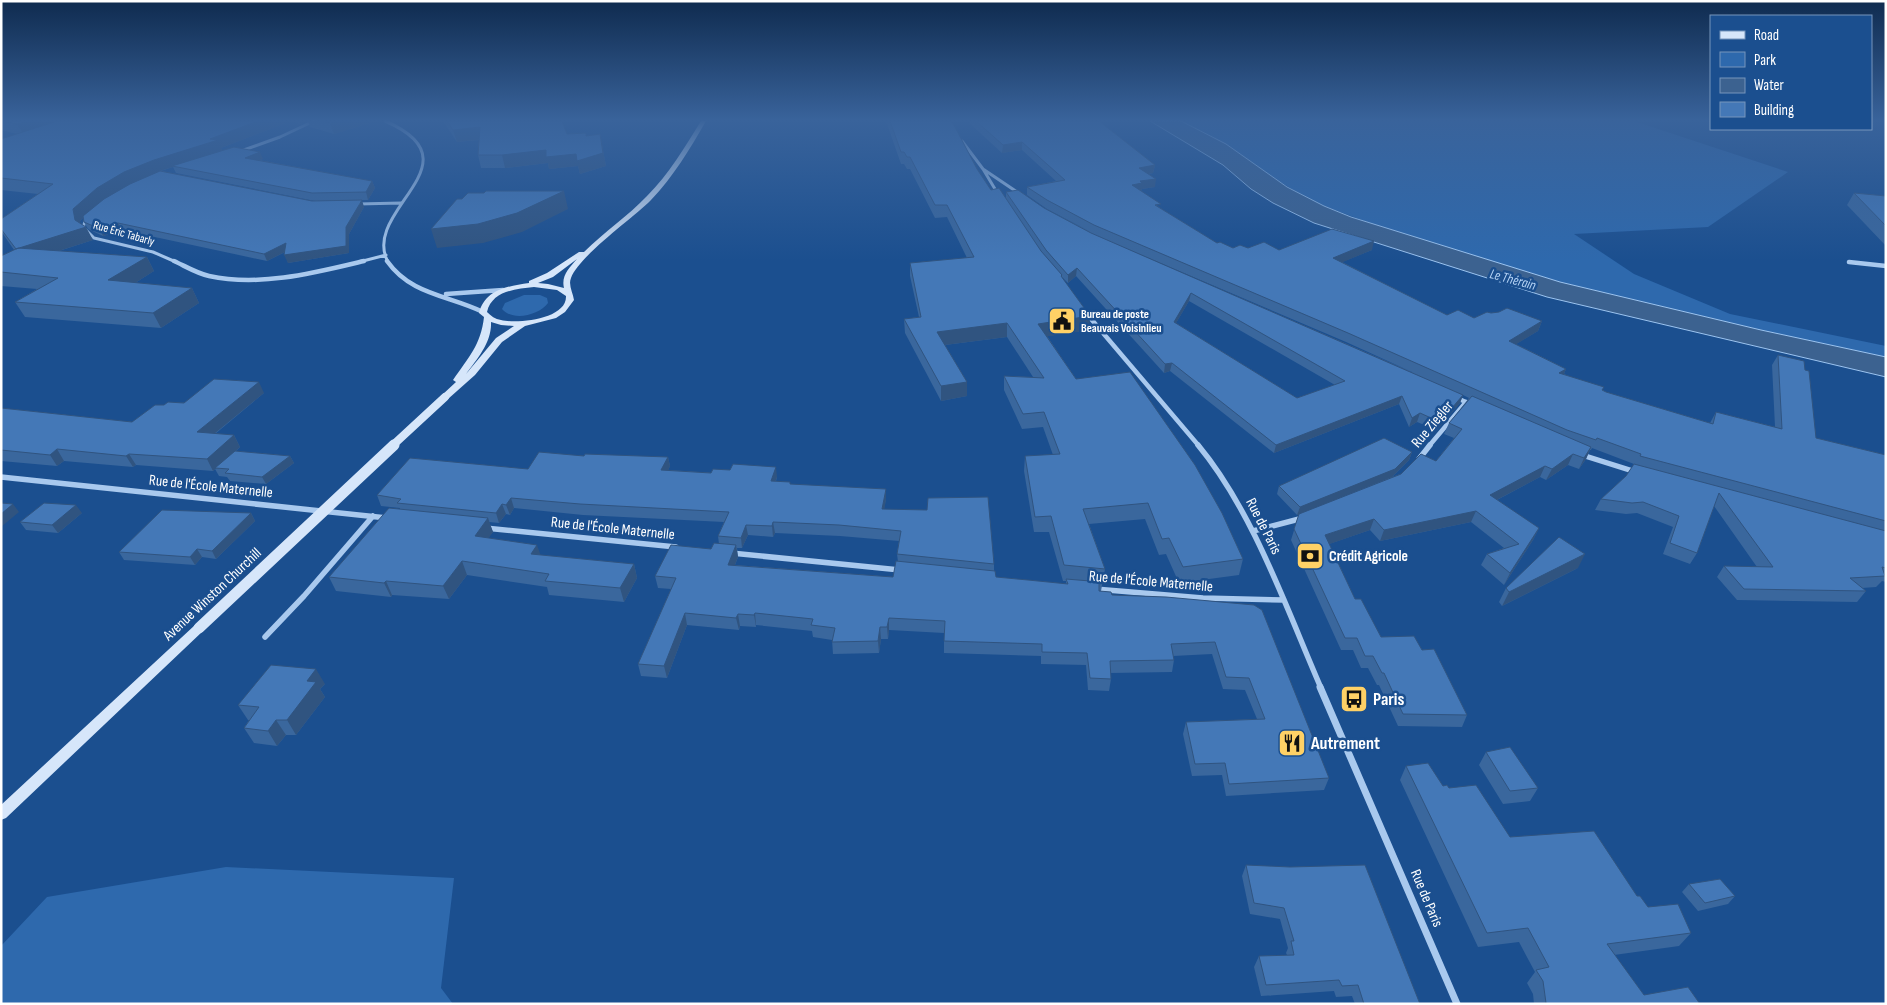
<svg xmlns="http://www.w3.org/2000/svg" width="1887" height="1005" font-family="'Sofia Sans Condensed',sans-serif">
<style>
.green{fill:#2e69ad}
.water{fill:#3c6290;stroke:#9cc4f0}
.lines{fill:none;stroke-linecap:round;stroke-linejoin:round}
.minor-far3{stroke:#a9c9ee;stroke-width:3}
.minor-far2{stroke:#a9c9ee;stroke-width:4.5}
.minor-far1{stroke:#a9c9ee;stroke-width:5.5}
.minor{stroke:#a9c9ee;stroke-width:7}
.secondary{fill:#d6e6fa;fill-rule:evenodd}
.secondary-bridge-far1{stroke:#d6e6fa;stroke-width:8}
.secondary-bridge{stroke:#d6e6fa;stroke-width:11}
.wall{fill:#3a679d;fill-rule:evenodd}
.shaded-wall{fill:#305480}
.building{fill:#4478b7;stroke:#305480;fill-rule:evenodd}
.labels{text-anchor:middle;stroke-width:5;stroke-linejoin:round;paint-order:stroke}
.far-street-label{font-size:12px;fill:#fff;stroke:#1b4f8f}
.far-poi-label{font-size:12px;font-weight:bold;fill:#fff;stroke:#1b4f8f;text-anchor:start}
.far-water-label{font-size:14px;font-style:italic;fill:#b5d3f5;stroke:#1b4f8f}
.street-label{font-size:15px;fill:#fff;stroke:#1b4f8f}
.poi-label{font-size:15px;font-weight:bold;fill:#fff;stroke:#1b4f8f;text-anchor:start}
.near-poi-label{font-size:18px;font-weight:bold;fill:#fff;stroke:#1b4f8f;text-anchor:start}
</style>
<rect width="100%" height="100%" fill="#1b4f8f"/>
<!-- green -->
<path class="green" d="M 1181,121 L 1634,121 L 1788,172 L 1708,227 L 1574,234 L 1634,274 L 1730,314 L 1886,346 L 1886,357 L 1761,330 L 1560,282 L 1386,229 L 1324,206 L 1304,196 L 1273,178 L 1226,144 Z
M 524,295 L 540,295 L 547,298 L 548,303 C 539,315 513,322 502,309 L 505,303 Z
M 226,867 L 454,878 L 441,988 L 453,1004 L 1,1004 L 1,946 L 47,897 Z"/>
<!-- water -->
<path class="water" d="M 1150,121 L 1181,121 L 1226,144 L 1287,187 L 1324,206 L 1351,217 L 1560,282 L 1761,330 L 1886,357 L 1886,377 L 1547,297 L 1314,223 L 1273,203 L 1251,189 L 1223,165 Z"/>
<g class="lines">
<!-- minor-far3 -->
<path class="minor-far3" d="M 385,121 C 482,163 360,210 388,262
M 962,141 L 983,169 L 998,194
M 241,151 L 280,137 L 314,121
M 983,169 L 1020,194
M 358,204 L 401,203
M 87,217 L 83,227 L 94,238 L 153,252 L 176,262
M 359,262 L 386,255"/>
<!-- minor-far2 -->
<path class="minor-far2" d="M 174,261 C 185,266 196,273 209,276 C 260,287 314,273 364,261
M 387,261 C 411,295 448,295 483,312
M 1849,262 L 1886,266
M 446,294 L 503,290
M 1086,313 L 1199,446
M 1455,397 L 1472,405
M 1429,446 L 1466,402"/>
<!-- minor-far1 -->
<path class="minor-far1" d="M 1198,445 C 1253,511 1287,610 1321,688
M 1582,455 L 1636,472
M 1419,459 L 1430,445
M 1,477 L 387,518
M 485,528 L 676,547
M 1253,531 L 1303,518
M 731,553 L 900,570
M 1095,589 L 1203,598 L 1284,600
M 265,637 L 304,596 L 373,516"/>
<!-- minor -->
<path class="minor" d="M 1320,687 L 1457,1004"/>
<!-- secondary -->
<path class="secondary" d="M 701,121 L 706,121 C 690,149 673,177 651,200 C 632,219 579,256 571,278 C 568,285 573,293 574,300 L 565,312 L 556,318 L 525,326 L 502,342 L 475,375 L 448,399 L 442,399 L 441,397 L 442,395 L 456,382 L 453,380 C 468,358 481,345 484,317 L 479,313 C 485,290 507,286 529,283 L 529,281 L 547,273 L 579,252 L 584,252 C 604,232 628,216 647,196 C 669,174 685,147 701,121 ZM 577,259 C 569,268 561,276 564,288 L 548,284 L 538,283 L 553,277 ZM 534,287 L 557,290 L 566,296 C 567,319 518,324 501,320 C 495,319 491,316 487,312 C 492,291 515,289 534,287 ZM 491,322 L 501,325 L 514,326 L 496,338 L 466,374 C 477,359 492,342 491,322 Z
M 199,624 L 203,625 L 205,628 L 203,631 L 6,818 L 1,820 L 1,805 L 195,625 Z"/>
<!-- secondary-bridge-far1 -->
<path class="secondary-bridge-far1" d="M 392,446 L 445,397"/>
<!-- secondary-bridge -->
<path class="secondary-bridge" d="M 199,628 L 394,445"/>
</g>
<!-- wall -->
<path class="wall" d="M 1,121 L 308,121 L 300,124 L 291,121 L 221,148 L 222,151 L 263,159 L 259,160 L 372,181 L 375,188 L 368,200 L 315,201 L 364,207 L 349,234 L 349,253 L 288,263 L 285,252 L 267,261 L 122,230 L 103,236 L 88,229 L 84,222 L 83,218 L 80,221 L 80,223 L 93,240 L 59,251 L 147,257 L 154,271 L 135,283 L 192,288 L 199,303 L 161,328 L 25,317 L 15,302 L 37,289 L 1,286 L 1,256 L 14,250 L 1,231 L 1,219 L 38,194 L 1,190 L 1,139 L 17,134 L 1,130 ZM 173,167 L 176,173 L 315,201 L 312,201 L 161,171 Z
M 308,121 L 376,121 L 334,134 L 310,127 Z
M 443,121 L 562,121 L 567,134 L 587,136 L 600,134 L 606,166 L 580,174 L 578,166 L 549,169 L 548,163 L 505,168 L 481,168 L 478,155 L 479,140 L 457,142 Z
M 886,121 L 951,121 L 977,169 L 991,190 L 1006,199 L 1006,192 L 1044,208 L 1093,233 L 1047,209 L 1027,195 L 1027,187 L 1056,181 L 1022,150 L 1002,153 L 967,121 L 1108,121 L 1108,122 L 1102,123 L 1155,165 L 1153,173 L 1149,174 L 1155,187 L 1142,189 L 1141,191 L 1160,208 L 1217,243 L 1233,248 L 1248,248 L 1279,250 L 1372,250 L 1342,262 L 1447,315 L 1474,318 L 1491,313 L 1542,321 L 1538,331 L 1516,344 L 1566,369 L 1564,374 L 1603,390 L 1606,392 L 1710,423 L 1716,412 L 1775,427 L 1772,365 L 1778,355 L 1816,438 L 1886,455 L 1886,582 L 1882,581 L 1876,587 L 1862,588 L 1866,591 L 1857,602 L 1737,600 L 1717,577 L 1724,566 L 1757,567 L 1714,506 L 1697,553 L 1690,564 L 1663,554 L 1673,527 L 1637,513 L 1626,514 L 1595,510 L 1601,499 L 1626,476 L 1634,464 L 1592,448 L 1591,450 L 1590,450 L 1586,459 L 1579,469 L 1568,465 L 1546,480 L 1540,477 L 1497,500 L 1539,528 L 1533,540 L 1504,585 L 1481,565 L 1487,554 L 1504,548 L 1471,522 L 1380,541 L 1370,530 L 1329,544 L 1355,599 L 1381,637 L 1422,650 L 1467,715 L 1462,727 L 1398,726 L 1379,685 L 1377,685 L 1368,668 L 1361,668 L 1353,650 L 1341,650 L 1291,540 L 1299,514 L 1297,515 L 1277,494 L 1279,486 L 1412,452 L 1409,460 L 1392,477 L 1436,461 L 1454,438 L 1444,434 L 1449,423 L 1469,398 L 1463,395 L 1460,403 L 1437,430 L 1417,422 L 1409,427 L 1399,404 L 1274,453 L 1170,371 L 1164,373 L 1076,276 L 1068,283 L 1062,277 L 1089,330 L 1047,336 L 1076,379 L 1243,559 L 1239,575 L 1179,583 L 1166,554 L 1159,555 L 1145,519 L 1089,524 L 1105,569 L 1101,591 L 1112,595 L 1254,605 L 1329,778 L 1324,790 L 1226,796 L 1222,775 L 1192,776 L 1183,734 L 1186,722 L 1257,719 L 1245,690 L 1223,689 L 1212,654 L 1173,656 L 1174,660 L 1172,672 L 1110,673 L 1111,679 L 1109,691 L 1088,690 L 1086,665 L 1041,664 L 1041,656 L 944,653 L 944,633 L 889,630 L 888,639 L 881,639 L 879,653 L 833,654 L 832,640 L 813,637 L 812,631 L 756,625 L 756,627 L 740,626 L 739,630 L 687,625 L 667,678 L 641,676 L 638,664 L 671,589 L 658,588 L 655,576 L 711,549 L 719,544 L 718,536 L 724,522 L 583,515 L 514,508 L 510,515 L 506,514 L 499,523 L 489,522 L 493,532 L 488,538 L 540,555 L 634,564 L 637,578 L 624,602 L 549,595 L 547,587 L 467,575 L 449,599 L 392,595 L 391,597 L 336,591 L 329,577 L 400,510 L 400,508 L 381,506 L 377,495 L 528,469 L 584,456 L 668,457 L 670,466 L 668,470 L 777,477 L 776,481 L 791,485 L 886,489 L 886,499 L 884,509 L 994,564 L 994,571 L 996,577 L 1066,584 L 1066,581 L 1063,581 L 1049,532 L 1034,532 L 1024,471 L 1025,456 L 1053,455 L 1043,427 L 1022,429 L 1004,390 L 1004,376 L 1033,377 L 1007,337 L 945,345 L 967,382 L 967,396 L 941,401 L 905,333 L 904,319 L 919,317 L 910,276 L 910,263 L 967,258 L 947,217 L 935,218 L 910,169 L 907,169 L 904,164 L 901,164 ZM 1111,242 L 1346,342 L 1412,372 ZM 1189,301 L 1335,385 L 1297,398 L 1176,323 ZM 775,533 L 840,536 L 899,541 L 897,554 L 898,562 L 893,577 L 735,565 L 738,557 L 737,548 L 742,548 L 748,535 L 773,537 Z
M 1854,193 L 1886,196 L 1886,246 L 1847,205 Z
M 264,393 L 215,434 L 234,435 L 240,447 L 236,451 L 290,456 L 294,463 L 266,484 L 230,481 L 227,477 L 219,476 L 215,469 L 213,471 L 136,465 L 133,467 L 64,461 L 57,466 L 1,461 L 1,408 L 132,422 L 164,405 Z
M 82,513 L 58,533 L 26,530 L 20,522 Z
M 251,513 L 255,521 L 216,559 L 202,557 L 195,565 L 124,560 L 119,552 Z
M 1578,568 L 1502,606 L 1499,602 L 1506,588 Z
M 325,684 L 320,689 L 325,697 L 296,735 L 286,735 L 277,746 L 254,743 L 244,728 L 249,720 L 248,720 L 238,705 Z
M 1486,752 L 1538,788 L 1530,801 L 1503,804 L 1479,765 Z
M 1406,766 L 1443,786 L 1449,788 L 1510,837 L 1637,896 L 1648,907 L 1691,933 L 1679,946 L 1614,955 L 1644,995 L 1700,1004 L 1534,1004 L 1533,994 L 1527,983 L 1535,972 L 1519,942 L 1478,947 L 1400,780 Z
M 1246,865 L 1420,1004 L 1355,1004 L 1352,996 L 1336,997 L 1334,991 L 1261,996 L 1254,967 L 1259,956 L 1287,955 L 1286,953 L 1288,948 L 1280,919 L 1250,914 L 1242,876 Z
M 1689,884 L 1735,896 L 1728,904 L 1698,911 L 1682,892 Z"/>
<!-- shaded-wall -->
<path class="shaded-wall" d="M 28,121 L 66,121 L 24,135 L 17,124 Z
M 258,121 L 291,121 L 221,148 L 223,151 L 172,166 L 173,167 L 160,171 L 104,200 L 80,221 L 81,228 L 86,227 L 93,240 L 24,262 L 16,249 L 75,220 L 73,209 L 97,188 L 124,172 L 154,160 Z
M 299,121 L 308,121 L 300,124 Z
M 337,121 L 376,121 L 334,134 L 330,123 Z
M 1093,121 L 1108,121 L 1108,122 L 1093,124 Z
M 480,127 L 484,139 L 457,142 L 453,130 Z
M 600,134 L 606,166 L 580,174 L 578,166 L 549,169 L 548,163 L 505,168 L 502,155 Z
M 1022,142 L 1022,150 L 1002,153 L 1003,145 Z
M 260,152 L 263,159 L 248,165 L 245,158 Z
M 1155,165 L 1153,173 L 1138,176 L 1139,168 Z
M 1156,179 L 1155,187 L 1142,189 L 1141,191 L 1132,185 L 1140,181 Z
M 372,181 L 375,188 L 368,200 L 366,192 Z
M 564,191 L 568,209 L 522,232 L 483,243 L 437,248 L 431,229 Z
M 362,200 L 364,207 L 349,234 L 349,253 L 288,263 L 284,255 L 346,227 Z
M 118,223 L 122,230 L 103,236 L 100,229 Z
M 1374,241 L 1372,250 L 1331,267 L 1333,258 Z
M 286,243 L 289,250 L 267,261 L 264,254 Z
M 147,257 L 154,271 L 116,295 L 108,280 Z
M 1077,268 L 1076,276 L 1068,283 L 1068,275 Z
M 192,288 L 199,303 L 161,328 L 153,313 Z
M 1191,293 L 1189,301 L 1172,330 L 1174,322 Z
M 1090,316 L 1089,330 L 1037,338 L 1038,324 Z
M 1542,321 L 1538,331 L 1505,351 L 1509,341 Z
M 1007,323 L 1007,337 L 937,346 L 937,332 Z
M 1172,363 L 1170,371 L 1164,373 L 1165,364 Z
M 1566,369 L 1562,379 L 1559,373 Z
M 259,382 L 264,393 L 203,443 L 197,432 Z
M 967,382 L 967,396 L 941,401 L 941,386 Z
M 1463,395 L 1460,403 L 1437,430 L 1440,422 Z
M 1402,396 L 1399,404 L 1274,453 L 1276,445 Z
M 1420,413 L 1417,422 L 1409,427 L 1412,418 Z
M 234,435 L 240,447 L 213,471 L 207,459 Z
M 1591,447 L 1586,459 L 1579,469 L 1584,458 Z
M 57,449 L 64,461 L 57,466 L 50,455 Z
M 1412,452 L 1409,460 L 1392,477 L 1297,515 L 1300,507 Z
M 129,454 L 136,465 L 133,467 L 126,456 Z
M 1573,454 L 1568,465 L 1546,480 L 1552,469 Z
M 290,456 L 294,463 L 266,484 L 262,477 Z
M 668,457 L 670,466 L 664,480 L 661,470 Z
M 1545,466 L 1540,477 L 1485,506 L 1490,495 Z
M 776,467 L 777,477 L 772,491 L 771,481 Z
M 886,489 L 886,499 L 883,519 L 882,509 Z
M 511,498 L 514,508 L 510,515 L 506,505 Z
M 13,504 L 19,512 L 1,527 L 1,514 Z
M 502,504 L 506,514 L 499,523 L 496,513 Z
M 76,505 L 82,513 L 58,533 L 52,525 Z
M 1476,511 L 1471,522 L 1380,541 L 1384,530 Z
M 251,513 L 255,521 L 216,559 L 212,551 Z
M 488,518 L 493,532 L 480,550 L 475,536 Z
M 1374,519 L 1370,530 L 1321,547 L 1325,535 Z
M 773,522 L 775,533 L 773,537 L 772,526 Z
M 746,525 L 748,535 L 742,548 L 741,538 Z
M 1539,528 L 1533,540 L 1504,585 L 1510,573 Z
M 537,545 L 542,559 L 531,554 Z
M 736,545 L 738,557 L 730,577 L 728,565 Z
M 197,549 L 202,557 L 195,565 L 190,557 Z
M 1585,554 L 1578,568 L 1502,606 L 1509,592 Z
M 462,561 L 467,575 L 449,599 L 443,586 Z
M 634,564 L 637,578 L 624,602 L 620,588 Z
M 386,581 L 392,595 L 391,597 L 384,583 Z
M 685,613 L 687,625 L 667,678 L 664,666 Z
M 755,613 L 756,625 L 756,627 L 754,615 Z
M 738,614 L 740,626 L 739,630 L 736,618 Z
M 889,618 L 889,630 L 888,639 L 887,627 Z
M 880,627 L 881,639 L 879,653 L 878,641 Z
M 316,669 L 325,684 L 320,689 L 325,697 L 296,735 L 287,720 L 307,681 Z
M 276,720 L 286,735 L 277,746 L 268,731 Z"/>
<!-- building -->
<path class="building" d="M 1,121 L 28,121 L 17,124 Z
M 57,121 L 258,121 L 210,139 L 218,140 L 154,160 L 124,172 L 97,188 L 73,209 L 75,220 L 86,227 L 16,249 L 1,229 L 1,219 L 53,184 L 1,178 L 1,139 Z
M 322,121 L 337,121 L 330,123 Z
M 447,121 L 562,121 L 567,134 L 586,133 L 586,136 L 600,134 L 603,153 L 577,161 L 576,154 L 546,157 L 546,150 L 502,155 L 478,155 L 480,127 L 453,130 Z
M 890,121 L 951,121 L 955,127 L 977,169 L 991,190 L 999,188 L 1041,251 L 1062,275 L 1061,276 L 1090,316 L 1038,324 L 1076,379 L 1130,372 L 1195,465 L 1222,513 L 1243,559 L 1183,567 L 1169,538 L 1162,539 L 1148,503 L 1083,509 L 1105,569 L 1064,565 L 1051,516 L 1035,517 L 1025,456 L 1060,454 L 1044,412 L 1023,414 L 1004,376 L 1044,378 L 1007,323 L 937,332 L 967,382 L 941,386 L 904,319 L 921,317 L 910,263 L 974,257 L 947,205 L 935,205 L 910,157 L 907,157 L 904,152 L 901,152 Z
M 976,121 L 1099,121 L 1155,165 L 1139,168 L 1156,179 L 1140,181 L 1142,183 L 1132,185 L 1161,204 L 1155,205 L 1217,243 L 1220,242 L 1233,248 L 1240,245 L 1248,248 L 1264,242 L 1279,250 L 1332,229 L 1374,241 L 1333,258 L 1447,315 L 1458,310 L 1474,318 L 1487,312 L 1491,313 L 1499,312 L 1507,308 L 1542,321 L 1509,341 L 1566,369 L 1559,373 L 1604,387 L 1602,390 L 1606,392 L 1713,424 L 1716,412 L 1782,429 L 1778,355 L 1804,361 L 1805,370 L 1809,371 L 1816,438 L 1886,455 L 1886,521 L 1640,456 L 1641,454 L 1597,438 L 1596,440 L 1567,430 L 1348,333 L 1094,225 L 1047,200 L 1027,187 L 1065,180 L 1022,142 L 1003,145 Z
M 234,147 L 260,152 L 245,158 L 372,181 L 366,192 L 312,193 L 172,166 Z
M 160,171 L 312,201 L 362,200 L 346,227 L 346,246 L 284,255 L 286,243 L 264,254 L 118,223 L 100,229 L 84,222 L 83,216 L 104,199 L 130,184 Z
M 1018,190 L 1044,208 L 1091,233 L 1463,395 L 1440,422 L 1420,413 L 1412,418 L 1402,396 L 1276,445 L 1172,363 L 1165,364 L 1077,268 L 1068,275 L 1046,250 L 1006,192 ZM 1191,293 L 1345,381 L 1297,398 L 1174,322 Z
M 486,191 L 564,191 L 517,213 L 478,224 L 431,229 L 457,199 L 462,199 L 468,193 L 484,193 Z
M 1854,193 L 1886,196 L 1886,226 Z
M 18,248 L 147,257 L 108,280 L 192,288 L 153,313 L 15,302 L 58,278 L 1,272 L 1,256 Z
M 214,379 L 259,382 L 197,432 L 234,435 L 207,459 L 129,454 L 126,456 L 57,449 L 50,455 L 1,450 L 1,408 L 132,422 L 155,405 L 164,405 L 168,402 L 184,403 Z
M 1472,396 L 1591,447 L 1584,458 L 1573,454 L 1552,469 L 1545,466 L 1490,495 L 1539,528 L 1510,573 L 1487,554 L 1519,544 L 1476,511 L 1384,530 L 1374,519 L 1325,535 L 1355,599 L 1361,599 L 1381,637 L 1414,636 L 1422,650 L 1434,649 L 1467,715 L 1403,714 L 1384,673 L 1382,673 L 1373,656 L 1365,656 L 1357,638 L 1345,638 L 1294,529 L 1299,514 L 1401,474 L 1421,454 L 1436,461 L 1462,429 L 1449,423 Z
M 1384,438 L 1412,452 L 1395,469 L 1300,507 L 1279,486 Z
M 235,451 L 290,456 L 262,477 L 225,473 L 229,469 L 215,468 Z
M 539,452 L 584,456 L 585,454 L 668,457 L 661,470 L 711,473 L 713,469 L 730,470 L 733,464 L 776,467 L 771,481 L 790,482 L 790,484 L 886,489 L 882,509 L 927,510 L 928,498 L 988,497 L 994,564 L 897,554 L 901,531 L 839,525 L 773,522 L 772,526 L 746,525 L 741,538 L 718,536 L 729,512 L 580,504 L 511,498 L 506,505 L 502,504 L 496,513 L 397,503 L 401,499 L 377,495 L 410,458 L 528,469 Z
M 1634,464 L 1886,531 L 1886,568 L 1882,567 L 1885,576 L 1850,578 L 1866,591 L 1744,589 L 1724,566 L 1773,567 L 1719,493 L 1697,553 L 1670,543 L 1679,516 L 1643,502 L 1632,503 L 1601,499 L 1626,476 Z
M 1,503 L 13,504 L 1,514 Z
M 44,503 L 76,505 L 52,525 L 20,522 Z
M 389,508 L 488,518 L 475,536 L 537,545 L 531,554 L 634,564 L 620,588 L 545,581 L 549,574 L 462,561 L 443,586 L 386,581 L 384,583 L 329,577 Z
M 162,510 L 251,513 L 212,551 L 197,549 L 190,557 L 119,552 Z
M 1559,537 L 1585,554 L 1509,592 L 1506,588 Z
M 714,543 L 736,545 L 728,565 L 893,577 L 896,561 L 995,571 L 996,577 L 1028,580 L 1068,584 L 1066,579 L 1102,582 L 1099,583 L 1099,591 L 1111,592 L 1112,595 L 1166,597 L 1254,605 L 1262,610 L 1329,778 L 1229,784 L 1225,763 L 1195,764 L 1186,722 L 1265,719 L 1249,678 L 1226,677 L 1215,642 L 1171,644 L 1174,660 L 1110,661 L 1111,679 L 1090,678 L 1087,653 L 1042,652 L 1042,644 L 944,641 L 945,621 L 889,618 L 887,627 L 880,627 L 878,641 L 832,642 L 835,628 L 811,625 L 813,619 L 755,613 L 754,615 L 738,614 L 736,618 L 685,613 L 664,666 L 638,664 L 676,578 L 655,576 L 671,545 L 711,549 Z
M 271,665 L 316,669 L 307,681 L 316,682 L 287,720 L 276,720 L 268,731 L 244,728 L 259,707 L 238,705 Z
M 1510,747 L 1538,788 L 1510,791 L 1486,752 Z
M 1428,763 L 1443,786 L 1447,785 L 1449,788 L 1476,785 L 1510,837 L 1594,831 L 1637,896 L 1640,896 L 1648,907 L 1678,904 L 1691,933 L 1607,944 L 1644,995 L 1688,987 L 1700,1004 L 1544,1004 L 1546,1003 L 1543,981 L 1536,970 L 1549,967 L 1528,928 L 1487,933 L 1406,766 Z
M 1246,865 L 1290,867 L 1365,865 L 1420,1004 L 1364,1004 L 1358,985 L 1342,986 L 1339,980 L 1266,985 L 1259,956 L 1294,955 L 1291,941 L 1294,941 L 1284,908 L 1254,903 Z
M 1720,879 L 1735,896 L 1705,903 L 1689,884 Z"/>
<!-- sky -->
<linearGradient id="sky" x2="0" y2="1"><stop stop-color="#0f2b4f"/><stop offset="0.46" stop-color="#39639b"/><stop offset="1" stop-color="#39639b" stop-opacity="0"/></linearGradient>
<rect width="1887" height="261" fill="url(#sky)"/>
<!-- icons -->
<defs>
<g id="civic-square" transform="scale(1.4375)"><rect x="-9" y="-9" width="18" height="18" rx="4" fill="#ffd166" stroke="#1b4f8f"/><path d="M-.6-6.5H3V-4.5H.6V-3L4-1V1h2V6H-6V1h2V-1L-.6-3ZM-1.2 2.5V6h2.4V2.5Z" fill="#111"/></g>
<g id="bank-square" transform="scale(1.4375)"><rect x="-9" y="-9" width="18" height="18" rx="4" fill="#ffd166" stroke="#1b4f8f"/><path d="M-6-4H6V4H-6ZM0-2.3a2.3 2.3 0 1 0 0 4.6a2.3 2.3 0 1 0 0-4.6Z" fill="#111"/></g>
<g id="bus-square" transform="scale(1.4375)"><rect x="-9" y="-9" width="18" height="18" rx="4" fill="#ffd166" stroke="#1b4f8f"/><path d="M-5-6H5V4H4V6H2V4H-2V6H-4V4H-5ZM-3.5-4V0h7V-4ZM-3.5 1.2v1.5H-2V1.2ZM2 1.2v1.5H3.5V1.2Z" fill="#111"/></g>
<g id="restaurant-square" transform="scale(1.4375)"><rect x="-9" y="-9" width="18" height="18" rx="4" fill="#ffd166" stroke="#1b4f8f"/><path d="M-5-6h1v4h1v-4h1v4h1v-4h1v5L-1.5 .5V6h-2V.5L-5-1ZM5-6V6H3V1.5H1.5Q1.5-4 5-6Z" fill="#111"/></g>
</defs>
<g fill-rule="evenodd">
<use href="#civic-square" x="1062" y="321"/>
<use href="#bank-square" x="1310" y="556"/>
<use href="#bus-square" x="1354" y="699"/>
<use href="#restaurant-square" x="1292" y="743"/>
</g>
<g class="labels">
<!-- far-street labels -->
<g class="far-street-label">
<text transform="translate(124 233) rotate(16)" y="4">Rue Éric Tabarly</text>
</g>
<!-- far-poi labels -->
<g class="far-poi-label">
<text x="1081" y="318">Bureau de poste<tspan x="1081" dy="14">Beauvais Voisinlieu</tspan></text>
</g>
<!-- far-water labels -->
<g class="far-water-label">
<text transform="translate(1513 279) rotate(15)" y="5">Le Thérain</text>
</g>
<!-- street labels -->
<g class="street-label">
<text transform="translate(1432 424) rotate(-50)" y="5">Rue Ziegler</text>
<text transform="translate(211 486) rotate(6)" y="5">Rue de l'École Maternelle</text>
<text transform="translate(1264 526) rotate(63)" y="5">Rue de Paris</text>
<text transform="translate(613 528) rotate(6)" y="5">Rue de l'École Maternelle</text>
<text transform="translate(1151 581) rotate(5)" y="5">Rue de l'École Maternelle</text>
<text transform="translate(212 594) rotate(-43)" y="5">Avenue Winston Churchill</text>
<text transform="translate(1427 898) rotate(67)" y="5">Rue de Paris</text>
</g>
<!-- poi labels -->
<g class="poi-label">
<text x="1329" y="561">Crédit Agricole</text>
</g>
<!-- near-poi labels -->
<g class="near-poi-label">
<text x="1373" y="705">Paris</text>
<text x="1311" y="749">Autrement</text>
</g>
</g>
<!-- border -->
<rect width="1887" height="1005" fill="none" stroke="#ffffff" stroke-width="5"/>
<!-- legend -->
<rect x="1710" y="15" width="162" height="115" fill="#1b4f8f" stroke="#7695bc"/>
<rect x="1720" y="31" width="25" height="8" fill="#d6e6fa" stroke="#7695bc"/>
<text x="1754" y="40" font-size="15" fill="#ffffff">Road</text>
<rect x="1720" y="52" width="25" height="15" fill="#2e69ad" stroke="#7695bc"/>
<text x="1754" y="65" font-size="15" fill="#ffffff">Park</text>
<rect x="1720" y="78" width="25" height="15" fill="#3c6290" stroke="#7695bc"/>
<text x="1754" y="90" font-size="15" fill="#ffffff">Water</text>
<rect x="1720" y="102" width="25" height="15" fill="#4478b7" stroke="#7695bc"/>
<text x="1754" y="115" font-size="15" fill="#ffffff">Building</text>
</svg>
